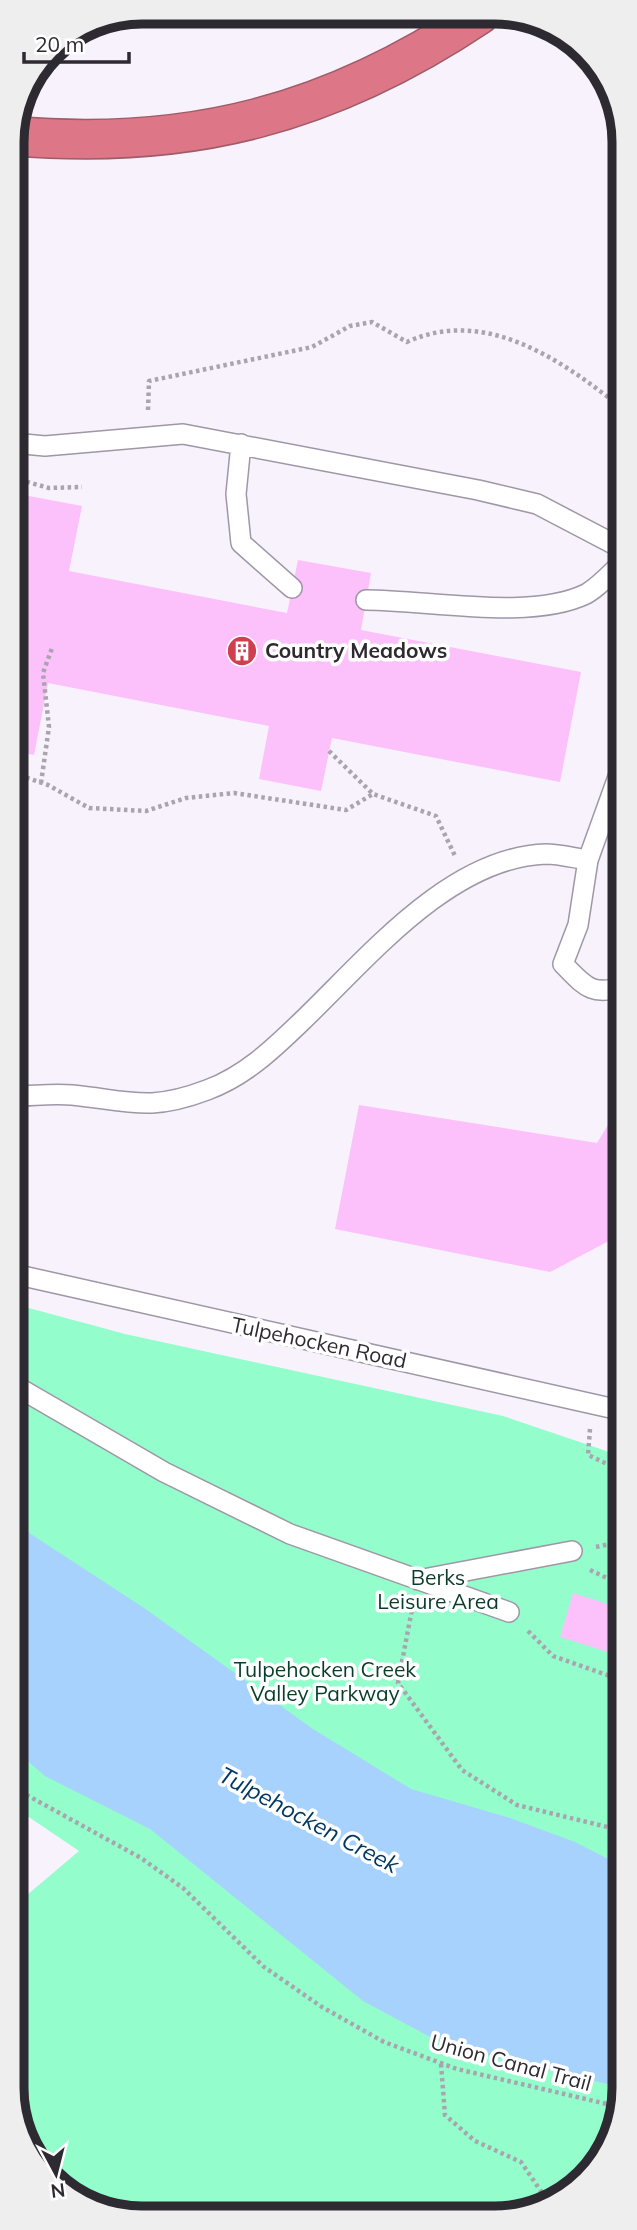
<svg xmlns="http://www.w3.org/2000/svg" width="637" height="2230" font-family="Mulish,sans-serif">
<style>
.green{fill:#93fdcc}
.water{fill:#a8d2fe}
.building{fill:#fcc0fa}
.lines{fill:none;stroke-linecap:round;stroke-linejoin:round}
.service-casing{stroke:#9f96a7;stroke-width:22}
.motorway-casing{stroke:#a05b68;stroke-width:41}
.path{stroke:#aaa4ae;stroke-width:4.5;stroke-dasharray:3.5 3.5;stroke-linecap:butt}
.service{stroke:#fff;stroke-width:19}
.motorway{stroke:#dd7686;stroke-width:38}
.labels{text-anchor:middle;stroke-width:7;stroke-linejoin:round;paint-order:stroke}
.poi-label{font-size:21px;font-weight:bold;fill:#2e2a31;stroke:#fff;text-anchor:start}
.street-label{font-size:21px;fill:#2e2a31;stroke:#fff}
.park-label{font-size:21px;fill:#093c29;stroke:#fff}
.water-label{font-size:23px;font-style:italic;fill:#003763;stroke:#fff}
.rim{fill:none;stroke:#2e2a31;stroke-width:9}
</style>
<rect width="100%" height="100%" fill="#f8f2fd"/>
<!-- green -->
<path class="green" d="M 14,1304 L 125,1334 L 503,1416 L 624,1457 L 624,2096 L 592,2174 L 520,2215 L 116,2215 L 50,2179 L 15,2113 L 14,1906 L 79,1851 L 14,1807 Z"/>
<!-- water -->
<path class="water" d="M 14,1523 L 144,1608 L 313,1729 L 411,1789 L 510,1818 L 575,1842 L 624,1867 L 624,2088 L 447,2046 L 363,2001 L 150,1829 L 45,1776 L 14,1749 Z"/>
<!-- building -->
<path class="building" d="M 13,493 L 82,506 L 69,571 L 287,613 L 298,560 L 371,573 L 361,630 L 581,672 L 560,782 L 332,738 L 321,791 L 259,779 L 269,726 L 48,683 L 34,755 L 13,751 Z
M 623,1100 L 624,1233 L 550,1272 L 335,1229 L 359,1105 L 597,1143 Z
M 573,1593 L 624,1609 L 624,1657 L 560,1637 Z"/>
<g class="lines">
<!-- service casing -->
<g class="service-casing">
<path id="service" d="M 13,443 L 45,446 L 183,434 L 478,490 L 537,504 L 623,549
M 241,444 L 236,494 L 241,543 L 292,588
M 366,600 C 429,600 530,621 586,594 C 599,587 612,572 623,562
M 623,763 L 588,860 L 578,925 L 563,964 C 585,986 590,996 623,987
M 14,1096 C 33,1096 53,1093 72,1095 C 130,1101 149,1112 207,1090 C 245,1076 273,1049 301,1022 C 366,960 449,857 546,854 C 559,854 574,858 588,860
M 14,1274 L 624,1411
M 14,1385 L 164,1472 L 290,1534 L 509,1612
M 418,1580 L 572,1551"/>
</g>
<!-- motorway casing -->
<g class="motorway-casing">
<path id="motorway" d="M 13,136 C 190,151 331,114 479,15"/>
</g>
<!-- path -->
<path class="path" d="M 148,410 L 149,381 L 312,347 L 350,326 L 372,322 L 407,342 C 486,306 563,361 623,409
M 13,478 L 49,488 L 82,487
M 329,751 L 373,794 L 436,816 L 455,856
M 13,773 L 48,785 L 89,808 L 146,811 L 186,798 L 234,793 L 346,810 L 373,794
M 41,783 L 49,727 L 43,673 L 52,648
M 590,1429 L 588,1455 L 624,1472
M 596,1547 L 624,1541
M 590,1570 L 624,1586
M 413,1604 L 398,1683 L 462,1770 L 517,1805 L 624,1831
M 528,1631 L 553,1656 L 624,1681
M 614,1677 L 623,1656
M 14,1788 L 141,1858 L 183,1888 L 264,1967 L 322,2007 L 384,2042 L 457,2069 L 620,2107
M 441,2064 L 445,2115 L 475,2141 L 521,2162 L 547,2200"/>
<!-- service -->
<use href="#service" class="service"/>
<!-- motorway -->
<use href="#motorway" class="motorway"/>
</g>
<!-- icons -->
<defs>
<g id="building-disc" transform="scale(1.575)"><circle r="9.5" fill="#d03f4f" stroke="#fff"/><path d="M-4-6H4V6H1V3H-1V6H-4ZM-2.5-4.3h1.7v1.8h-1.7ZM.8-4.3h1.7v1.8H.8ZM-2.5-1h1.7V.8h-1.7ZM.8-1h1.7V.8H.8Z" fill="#fff"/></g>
</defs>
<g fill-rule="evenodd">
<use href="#building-disc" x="242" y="651"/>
</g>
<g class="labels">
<!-- poi labels -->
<g class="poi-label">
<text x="265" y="658">Country Meadows</text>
</g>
<!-- street labels -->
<g class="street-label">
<text transform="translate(319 1343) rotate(12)" y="7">Tulpehocken Road</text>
<text transform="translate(511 2063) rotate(15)" y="7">Union Canal Trail</text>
</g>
<!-- park labels -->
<g class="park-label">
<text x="438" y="1585">Berks<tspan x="438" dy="24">Leisure Area</tspan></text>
<text x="325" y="1677">Tulpehocken Creek<tspan x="325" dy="24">Valley Parkway</tspan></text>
</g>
<!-- water labels -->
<g class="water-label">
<text transform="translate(309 1820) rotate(28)" y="8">Tulpehocken Creek</text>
</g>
</g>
<!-- crop -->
<path d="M0 0H637V2230H0ZM142 24H494A118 118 0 0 1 612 142V2088A118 118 0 0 1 494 2206H142A118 118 0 0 1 24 2088V142A118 118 0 0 1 142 24Z" fill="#eeeeef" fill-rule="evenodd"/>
<path class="rim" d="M142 24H494A118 118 0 0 1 612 142V2088A118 118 0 0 1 494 2206H142A118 118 0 0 1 24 2088V142A118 118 0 0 1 142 24Z"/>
<!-- north arrow -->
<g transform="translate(56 2174) rotate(173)" stroke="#ffffff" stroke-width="5" paint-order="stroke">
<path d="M0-5L12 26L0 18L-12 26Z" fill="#2e2a31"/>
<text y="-10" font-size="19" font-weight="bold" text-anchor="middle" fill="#2e2a31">N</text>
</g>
<!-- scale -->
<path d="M24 52v10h105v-10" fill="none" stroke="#2e2a31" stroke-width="3.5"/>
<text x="35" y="52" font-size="21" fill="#2e2a31" stroke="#ffffff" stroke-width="5" paint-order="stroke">20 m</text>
</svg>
